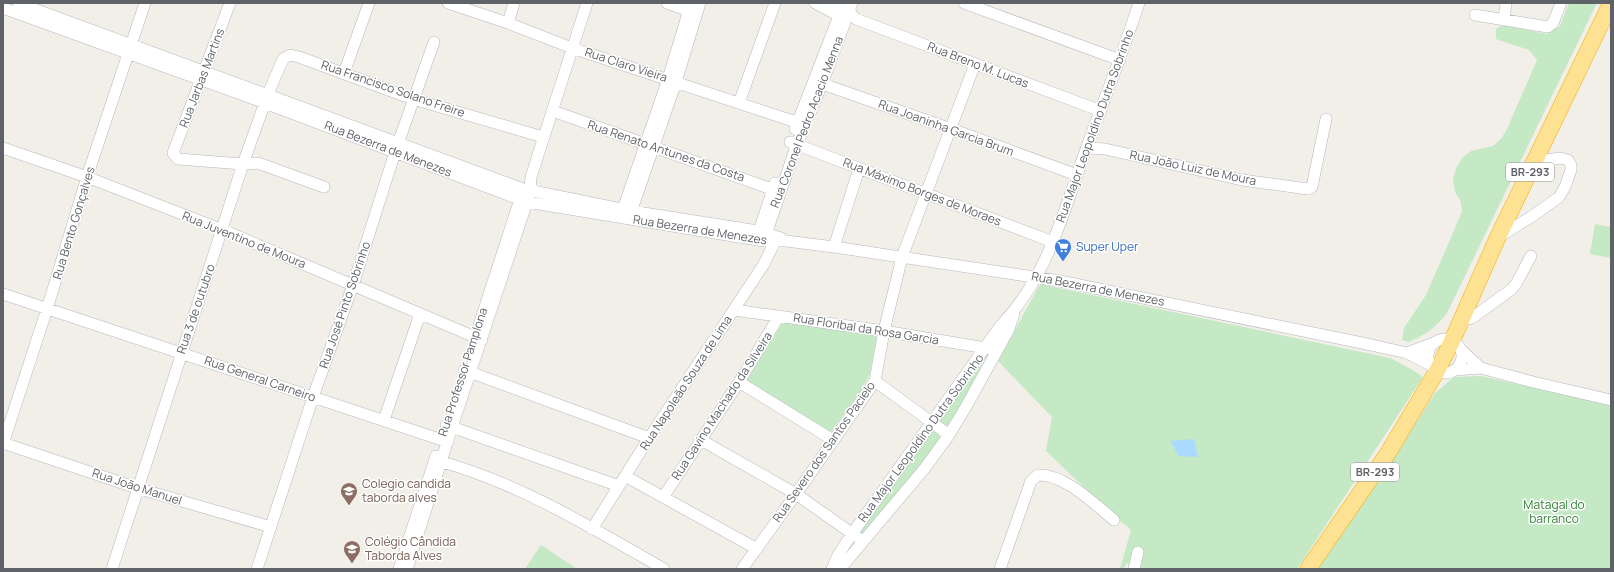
<svg xmlns="http://www.w3.org/2000/svg" width="1614" height="572" font-family="Manrope,sans-serif">
<style>
.green{fill:#c5e8c5}
.water{fill:#aadaff}
.lines{fill:none;stroke-linecap:round;stroke-linejoin:round}
.minor-casing{stroke:#b5b8bc;stroke-width:12}
.highway-casing{stroke:#f9ab00;stroke-width:17}
.minor{stroke:#fff;stroke-width:11}
.highway{stroke:#fde293;stroke-width:16}
.labels{text-anchor:middle;stroke-width:3;stroke-linejoin:round;paint-order:stroke}
.shield{fill:#fff;stroke:#8f9295;stroke-width:1}
.shield-label{font-size:11px;font-weight:bold;fill:#5f6368}
.street-label{font-size:12px;fill:#5f6368;stroke:#fff}
.shop-label{font-size:12px;fill:#366cbe;stroke:#fff;text-anchor:start}
.education-label{font-size:12px;fill:#785e54;stroke:#fff;text-anchor:start}
.park-label{font-size:12px;fill:#348238;stroke:#fff}
</style>
<rect width="100%" height="100%" fill="#f1efe8"/>
<!-- green -->
<path class="green" d="M 1569,3 L 1597,3 L 1447,313 C 1435,328 1427,334 1409,342 L 1402,340 L 1404,328 L 1426,295 L 1462,212 L 1461,202 L 1455,192 L 1453,180 L 1456,169 L 1462,158 L 1471,151 L 1493,146 L 1501,139 L 1507,129 L 1537,60 L 1529,50 L 1496,39 L 1496,29 L 1503,25 L 1547,34 L 1560,26 Z
M 1595,224 L 1611,227 L 1611,258 L 1590,254 Z
M 1040,284 L 1390,358 L 1411,369 L 1423,377 L 1297,569 L 1132,569 L 1127,563 L 1123,569 L 1120,569 L 1131,530 L 1113,515 L 1046,451 L 1052,417 L 998,361 Z
M 784,321 L 877,336 L 870,374 L 861,391 L 830,433 L 744,381 Z
M 986,354 L 987,355 L 953,421 L 950,425 L 945,425 L 940,422 L 941,417 Z
M 1481,376 L 1611,405 L 1611,569 L 1315,569 L 1393,459 L 1435,393 L 1454,377 Z
M 933,430 L 936,430 L 939,433 L 940,439 L 906,484 L 864,533 L 860,534 L 859,532 Z
M 541,545 L 577,569 L 525,569 Z"/>
<!-- water -->
<path class="water" d="M 1194,439 L 1198,457 L 1179,456 L 1170,441 Z"/>
<g class="lines">
<!-- minor casing -->
<g class="minor-casing">
<path id="minor" d="M 18,3 L 523,189 L 631,211 L 758,231 L 781,238
M 230,3 L 173,153 L 178,159 L 243,164 L 258,163 L 324,187
M 448,3 L 508,23 L 572,48 L 805,125
M 667,3 L 695,13
M 815,3 L 845,19
M 833,3 L 849,11 L 856,19 L 1101,111
M 964,3 L 1120,60
M 3,8 L 265,103 L 527,202 L 721,234 L 764,241 L 786,241 L 834,247 L 1060,281 L 1367,344 L 1407,353 L 1431,365
M 1475,15 L 1548,27 L 1553,23 L 1561,3
M 1504,20 L 1506,3
M 508,23 L 514,3
M 344,73 L 369,3
M 814,81 L 951,129 L 1077,175
M 739,103 L 775,3
M 553,111 L 780,192
M 795,129 L 844,3
M 790,142 L 1053,242
M 3,148 L 87,177 L 223,230 L 482,340
M 1087,148 L 1105,149 L 1242,180 L 1308,189 L 1312,187 L 1326,119
M 621,215 L 668,79 L 691,3
M 629,218 L 676,82 L 700,3
M 757,237 L 775,183
M 1497,238 L 1534,215 L 1559,197 L 1565,187 L 1571,170 L 1571,165 L 1568,160 L 1560,158 L 1535,162
M 764,240 L 797,144 L 822,84 L 852,3
M 834,247 L 859,169
M 3,294 L 448,442
M 734,310 L 884,331 L 992,349
M 1461,321 L 1472,318 L 1512,289 L 1516,284 L 1531,256
M 479,325 L 522,193
M1428 356a17 17 0 1 1 34 0a17 17 0 1 1-34 0Z
M 1460,349 L 1481,368
M 1407,353 L 1434,343
M 464,370 L 649,438
M 1454,370 L 1481,368 L 1533,382 L 1611,400
M 875,381 L 949,435
M 739,382 L 833,440
M 384,420 L 420,314
M 446,425 L 619,486
M 701,440 L 796,494 L 857,537
M 3,443 L 137,488 L 271,527
M 3,444 L 47,309 L 87,177 L 145,3
M 435,460 C 518,482 590,527 664,569
M 625,476 L 757,549
M 664,496 L 739,382 L 779,316
M 592,529 L 649,438 L 764,264 L 777,237
M 112,569 L 243,164 L 268,94 L 283,59 L 290,55 L 299,57 L 413,99 L 543,137
M 257,569 L 313,397 L 353,285 L 395,152 L 434,42
M 399,569 L 436,456
M 407,569 L 452,427 L 527,202 L 530,191 L 531,177 L 587,3
M 742,569 L 796,494 L 875,381 L 884,331 L 902,257 L 975,64
M 832,569 L 838,555 L 852,534 L 1001,325 C 1048,277 1064,210 1086,149 C 1104,100 1123,52 1139,3
M 840,569 L 925,468 L 949,435 L 967,405 L 1009,329 L 1014,313
M 1000,569 L 1031,481 L 1038,475 C 1065,474 1094,504 1114,520
M 1134,569 L 1138,552"/>
</g>
<!-- highway casing -->
<g class="highway-casing">
<path id="highway" d="M 1308,569 L 1388,453 L 1437,371 L 1452,341 L 1497,239 L 1611,3"/>
</g>
<!-- minor -->
<use href="#minor" class="minor"/>
<!-- highway -->
<use href="#highway" class="highway"/>
</g>
<!-- icons -->
<defs>
<g id="supermarket-pin" transform="scale(0.9)"><path d="M0 17L-7.5 6A9.5 9.5 0 1 1 7.5 6Z" fill="#3f7fe0" stroke="#fff"/><path d="M-6-5.5h2.5l.6 2H6L4.5 2H-2.5L-4.4-4H-6ZM-1.5 3.2a1.3 1.3 0 1 0 .1 0ZM3 3.2a1.3 1.3 0 1 0 .1 0Z" fill="#fff"/></g>
<g id="school-pin" transform="scale(0.9)"><path d="M0 17L-7.5 6A9.5 9.5 0 1 1 7.5 6Z" fill="#8d6e63" stroke="#fff"/><path d="M0-5L7-2L0 1L-7-2ZM-4 1L0 2.5L4 1V4Q0 6-4 4Z" fill="#fff"/></g>
</defs>
<g fill-rule="evenodd">
<use href="#supermarket-pin" x="1063" y="247"/>
<use href="#school-pin" x="349" y="491"/>
<use href="#school-pin" x="352" y="549"/>
</g>
<g class="labels">
<!-- shield labels -->
<g class="shield">
<rect x="1506" y="163" width="48" height="18" rx="3"/>
<rect x="1351" y="463" width="48" height="18" rx="3"/>
</g>
<g class="shield-label">
<text x="1530" y="176">BR-293</text>
<text x="1375" y="476">BR-293</text>
</g>
<!-- street labels -->
<g class="street-label">
<text transform="translate(626 65) rotate(18)" y="4">Rua Claro Vieira</text>
<text transform="translate(978 65) rotate(21)" y="4">Rua Breno M. Lucas</text>
<text transform="translate(202 78) rotate(-69)" y="4">Rua Jarbas Martins</text>
<text transform="translate(393 89) rotate(19)" y="4">Rua Francisco Solano Freire</text>
<text transform="translate(807 122) rotate(-69)" y="4">Rua Coronel Pedro Acacio Menna</text>
<text transform="translate(1095 126) rotate(-70)" y="4">Rua Major Leopoldino Dutra Sobrinho</text>
<text transform="translate(946 128) rotate(20)" y="4">Rua Joaninha Garcia Brum</text>
<text transform="translate(388 149) rotate(21)" y="4">Rua Bezerra de Menezes</text>
<text transform="translate(666 151) rotate(19)" y="4">Rua Renato Antunes da Costa</text>
<text transform="translate(1193 168) rotate(12)" y="4">Rua João Luiz de Moura</text>
<text transform="translate(922 192) rotate(21)" y="4">Rua Máximo Borges de Moraes</text>
<text transform="translate(74 223) rotate(-73)" y="4">Rua Bento Gonçalves</text>
<text transform="translate(700 230) rotate(9)" y="4">Rua Bezerra de Menezes</text>
<text transform="translate(244 240) rotate(22)" y="4">Rua Juventino de Moura</text>
<text transform="translate(1098 289) rotate(11)" y="4">Rua Bezerra de Menezes</text>
<text transform="translate(345 305) rotate(-71)" y="4">Rua José Pinto Sobrinho</text>
<text transform="translate(196 309) rotate(-71)" y="4">Rua 3 de outubro</text>
<text transform="translate(866 329) rotate(9)" y="4">Rua Floribal da Rosa Garcia</text>
<text transform="translate(463 372) rotate(-72)" y="4">Rua Professor Pamplona</text>
<text transform="translate(260 379) rotate(19)" y="4">Rua General Carneiro</text>
<text transform="translate(686 383) rotate(-57)" y="4">Rua Napoleão Souza de Lima</text>
<text transform="translate(722 406) rotate(-57)" y="4">Rua Gavino Machado da Silveira</text>
<text transform="translate(921 438) rotate(-54)" y="4">Rua Major Leopoldino Dutra Sobrinho</text>
<text transform="translate(824 452) rotate(-55)" y="4">Rua Severo dos Santos Pacielo</text>
<text transform="translate(137 487) rotate(18)" y="4">Rua João Manuel</text>
</g>
<!-- shop labels -->
<g class="shop-label">
<text x="1076" y="251">Super Uper</text>
</g>
<!-- education labels -->
<g class="education-label">
<text x="362" y="488">Colegio candida<tspan x="362" dy="14">taborda alves</tspan></text>
<text x="365" y="546">Colégio Cândida<tspan x="365" dy="14">Taborda Alves</tspan></text>
</g>
<!-- park labels -->
<g class="park-label">
<text x="1554" y="509">Matagal do<tspan x="1554" dy="14">barranco</tspan></text>
</g>
</g>
<!-- border -->
<rect width="1614" height="572" fill="none" stroke="#5f6368" stroke-width="8"/>
</svg>
